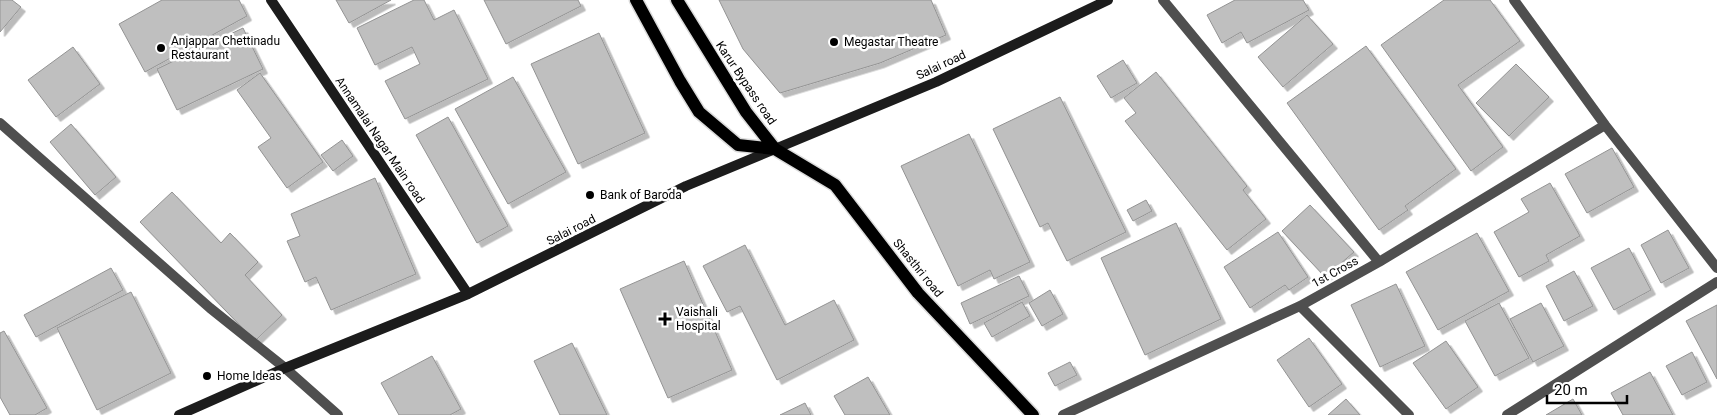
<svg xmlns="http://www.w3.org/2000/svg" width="1717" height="415" font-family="Roboto,sans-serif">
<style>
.building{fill:#bfbfbf;stroke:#939393;filter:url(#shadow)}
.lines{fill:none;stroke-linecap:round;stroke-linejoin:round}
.primary-casing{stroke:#dbdbdb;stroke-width:15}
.street{stroke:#4f4f4f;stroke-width:10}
.secondary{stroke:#1c1c1c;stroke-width:10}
.primary{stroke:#000;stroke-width:12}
.poi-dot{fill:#000;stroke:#fff;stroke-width:2}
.labels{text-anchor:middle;stroke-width:5;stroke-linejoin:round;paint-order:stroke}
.poi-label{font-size:12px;fill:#000;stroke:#fff;text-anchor:start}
.street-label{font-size:12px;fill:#000;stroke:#fff}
</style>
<defs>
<filter id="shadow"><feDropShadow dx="4.5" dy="4.5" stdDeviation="0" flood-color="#0004"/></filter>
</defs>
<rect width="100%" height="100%" fill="#fff"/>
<!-- building -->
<path class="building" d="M 0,0 L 12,0 L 21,7 L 0,32 Z
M 162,0 L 239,0 L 247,16 L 145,72 L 119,24 Z
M 336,0 L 391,0 L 349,23 Z
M 414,0 L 424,0 L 434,20 L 454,10 L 488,79 L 405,119 L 385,81 L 420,64 L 412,47 L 375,65 L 357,28 Z
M 484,0 L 578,0 L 581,6 L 506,44 Z
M 719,0 L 931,0 L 946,35 L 880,63 L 780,93 L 743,49 Z
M 1235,0 L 1303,0 L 1309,10 L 1247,43 L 1241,32 L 1222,43 L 1207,15 Z
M 1444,0 L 1490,0 L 1520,41 L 1458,85 L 1503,147 L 1471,171 L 1381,45 Z
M 1307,15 L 1333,44 L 1283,87 L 1258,57 Z
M 243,28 L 263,69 L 177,110 L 157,69 Z
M 599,33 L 645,133 L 578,164 L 531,64 Z
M 1366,46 L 1456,169 L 1405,206 L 1408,210 L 1379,230 L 1287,103 Z
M 73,47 L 100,84 L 56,117 L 28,80 Z
M 1123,60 L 1137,83 L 1111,98 L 1097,76 Z
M 1516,64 L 1549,97 L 1509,136 L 1476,103 Z
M 1156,72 L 1247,186 L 1243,190 L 1266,219 L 1227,250 L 1125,121 L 1136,113 L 1124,98 Z
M 260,73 L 323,162 L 287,188 L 258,147 L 271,138 L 237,90 Z
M 513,77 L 566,172 L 508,204 L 455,109 Z
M 1060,97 L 1126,232 L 1067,261 L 1048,223 L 1040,227 L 993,129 Z
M 448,117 L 508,226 L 477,243 L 416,135 Z
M 71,124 L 116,177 L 95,195 L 50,142 Z
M 969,134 L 1030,262 L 994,279 L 990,270 L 958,286 L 901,166 Z
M 342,140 L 353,156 L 333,171 L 321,155 Z
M 1612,148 L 1634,187 L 1587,213 L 1565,174 Z
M 375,178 L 416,274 L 331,310 L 316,277 L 305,282 L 287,241 L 300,236 L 291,214 Z
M 1550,183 L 1580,236 L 1546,255 L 1549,261 L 1519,277 L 1494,232 L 1529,212 L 1521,199 Z
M 172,192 L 221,243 L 230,233 L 258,262 L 245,275 L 282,315 L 255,341 L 140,222 Z
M 1146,200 L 1152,211 L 1133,221 L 1127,210 Z
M 1310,205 L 1354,252 L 1325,277 L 1282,231 Z
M 1176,223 L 1221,319 L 1145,355 L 1101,258 Z
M 1668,230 L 1689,268 L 1661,283 L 1641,245 Z
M 1278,232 L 1308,277 L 1289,290 L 1285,285 L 1250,308 L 1224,267 Z
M 1477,233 L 1509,291 L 1438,330 L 1406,272 Z
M 745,245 L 785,325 L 834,300 L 854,340 L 777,380 L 740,306 L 727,312 L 703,266 Z
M 1629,248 L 1651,290 L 1614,310 L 1591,268 Z
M 684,261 L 732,370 L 668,398 L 620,289 Z
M 111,268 L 123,290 L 36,337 L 24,315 Z
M 1574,271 L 1593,306 L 1564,321 L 1546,286 Z
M 1019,276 L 1029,296 L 970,324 L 961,303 Z
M 1396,284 L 1425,346 L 1380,367 L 1351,305 Z
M 1050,290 L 1063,314 L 1042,326 L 1029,303 Z
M 131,292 L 171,373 L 97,410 L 57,328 Z
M 1022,302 L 1030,316 L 992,337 L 984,323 Z
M 1499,303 L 1529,358 L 1495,376 L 1465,321 Z
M 1541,303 L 1564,346 L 1533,362 L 1510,319 Z
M 1717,305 L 1717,379 L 1686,321 Z
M 4,331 L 47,408 L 35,415 L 10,415 L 0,397 L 0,333 Z
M 1309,338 L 1342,384 L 1309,407 L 1277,360 Z
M 1446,341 L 1478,387 L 1446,409 L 1413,363 Z
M 572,343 L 607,415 L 560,415 L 534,361 Z
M 1692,352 L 1707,382 L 1682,395 L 1666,366 Z
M 432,356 L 461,409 L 450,415 L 399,415 L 381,383 Z
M 1070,362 L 1077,375 L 1055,386 L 1048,373 Z
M 1650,372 L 1673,415 L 1623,415 L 1611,393 Z
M 868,377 L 890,415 L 845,415 L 834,396 Z
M 1346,399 L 1360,415 L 1328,415 Z
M 1573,399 L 1582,415 L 1546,415 Z
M 805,403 L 811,415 L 780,415 Z"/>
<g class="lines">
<!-- primary casing -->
<g class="primary-casing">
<path id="primary" d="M 636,0 L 680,81 L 699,112 L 738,145 L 775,149
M 677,0 L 746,112 L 775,149 L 835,185 L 918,293 L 1033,415"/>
</g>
<!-- street -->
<path class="street" d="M 1163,0 L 1379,262
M 1514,0 L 1605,125 L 1717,268
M 0,123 L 210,308 L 285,368 L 338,415
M 1300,306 L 1409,415
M 1063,415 L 1300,306 L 1379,262 L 1605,125
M 1507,415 L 1717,282"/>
<!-- secondary -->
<path class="secondary" d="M 271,0 L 468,294
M 179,415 L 285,368 L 468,294 L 686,186 L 936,82 L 1108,0"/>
<!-- primary -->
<use href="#primary" class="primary"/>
</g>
<!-- markers -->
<g class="poi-dot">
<circle cx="834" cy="42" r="5"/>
<circle cx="161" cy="48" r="5"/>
<circle cx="590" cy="195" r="5"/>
<path d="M662.5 311.5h5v5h5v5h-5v5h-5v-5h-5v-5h5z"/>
<circle cx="207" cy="376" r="5"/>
</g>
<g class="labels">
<!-- poi labels -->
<g class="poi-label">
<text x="171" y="45">Anjappar Chettinadu<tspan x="171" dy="14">Restaurant</tspan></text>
<text x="844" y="46">Megastar Theatre</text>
<text x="600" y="199">Bank of Baroda</text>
<text x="676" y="316">Vaishali<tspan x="676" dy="14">Hospital</tspan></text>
<text x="217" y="380">Home Ideas</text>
</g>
<!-- street labels -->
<g class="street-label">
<text transform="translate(941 65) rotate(-25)" y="4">Salai road</text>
<text transform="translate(746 83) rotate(56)" y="4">Karur Bypass road</text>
<text transform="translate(380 140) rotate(56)" y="4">Annamalai Nagar Main road</text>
<text transform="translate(571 230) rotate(-27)" y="4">Salai road</text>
<text transform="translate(918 268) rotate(51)" y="4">Shasthri road</text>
<text transform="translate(1335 272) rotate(-29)" y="4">1st Cross</text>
</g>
</g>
<!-- scale -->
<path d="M1547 395v8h80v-8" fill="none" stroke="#000000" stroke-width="2.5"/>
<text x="1554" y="395" font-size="15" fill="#000000" stroke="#ffffff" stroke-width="4" paint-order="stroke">20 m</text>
</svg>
